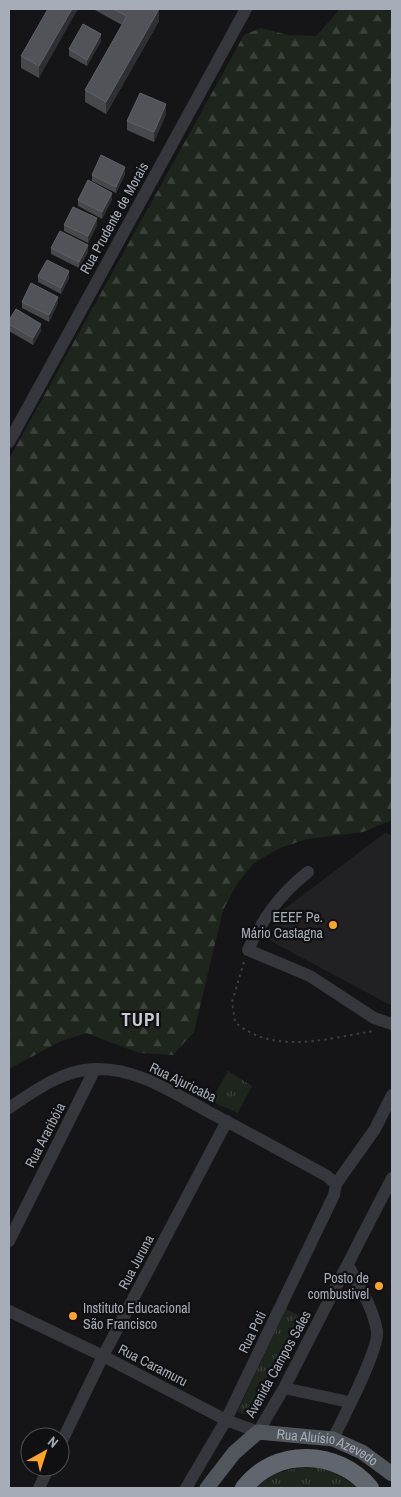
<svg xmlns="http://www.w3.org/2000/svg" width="401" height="1497" font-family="'Archivo Narrow',sans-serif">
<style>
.built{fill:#212124}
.grass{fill:url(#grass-tufts)}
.forest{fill:url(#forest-firs)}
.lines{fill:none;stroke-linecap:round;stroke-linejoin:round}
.path{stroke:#3c3e43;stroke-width:2;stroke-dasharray:2.5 4;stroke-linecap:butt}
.minor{stroke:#36373c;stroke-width:12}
.major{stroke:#51555c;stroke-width:15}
.highway{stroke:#61666e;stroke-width:18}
.wall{fill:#46484c}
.shaded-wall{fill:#2e2f32}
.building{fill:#515358;stroke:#5e6167}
.poi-dot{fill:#fea326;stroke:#101012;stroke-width:2}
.labels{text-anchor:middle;stroke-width:4.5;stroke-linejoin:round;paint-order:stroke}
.street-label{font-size:14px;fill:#a6adb8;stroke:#101012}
.poi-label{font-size:14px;fill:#a6adb8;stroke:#101012;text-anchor:end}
.district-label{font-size:19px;font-weight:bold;letter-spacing:1px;fill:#c7ccd4;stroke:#101012}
</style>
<defs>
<pattern id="grass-tufts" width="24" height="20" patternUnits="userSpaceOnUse" patternTransform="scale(1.25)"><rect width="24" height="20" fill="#1d251d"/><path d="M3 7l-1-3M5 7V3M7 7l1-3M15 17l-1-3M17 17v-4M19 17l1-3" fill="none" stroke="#3b423c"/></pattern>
<pattern id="forest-firs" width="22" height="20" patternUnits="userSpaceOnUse" patternTransform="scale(1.25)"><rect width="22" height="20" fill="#1d251d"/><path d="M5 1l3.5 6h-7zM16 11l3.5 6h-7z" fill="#3b423c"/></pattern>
</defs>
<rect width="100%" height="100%" fill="#151517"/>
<!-- built -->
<path class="built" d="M 386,832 L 392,836 L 392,1006 L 267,939 L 282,911 Z"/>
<!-- grass -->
<path class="grass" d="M 228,1071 L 252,1086 L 238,1113 L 211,1101 Z
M 286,1309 L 302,1317 L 253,1417 L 237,1412 Z
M 315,1467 L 332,1471 L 359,1488 L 256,1488 C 273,1471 292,1468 315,1467 Z"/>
<!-- forest -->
<path class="forest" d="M 340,9 L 392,9 L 392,820 L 363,832 L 307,839 L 280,848 L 254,863 L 237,884 L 223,910 L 194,1032 L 173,1055 L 139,1053 L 86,1033 L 59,1042 L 9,1069 L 9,459 L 244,35 L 261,28 L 288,35 L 316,36 Z"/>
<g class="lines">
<!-- path -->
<path class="path" d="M 244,962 L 232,1002 L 235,1022 C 274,1056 329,1038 374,1031"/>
<!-- minor -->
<path class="minor" d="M 9,442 L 246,9
M 308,872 C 280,894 263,918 248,950 L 310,976 L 374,1018 L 392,1024
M 9,1108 C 34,1091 63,1070 94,1069 C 135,1067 172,1092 207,1111 C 247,1132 287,1154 327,1176 L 336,1184
M 336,1184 L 375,1129 L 392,1095
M 9,1241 L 95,1069
M 9,1311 L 103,1356 L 226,1420 L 258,1432 L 284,1388 L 392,1178
M 284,1388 L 349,1402
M 333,1439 C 342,1420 379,1350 377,1332 C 374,1309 359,1286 348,1265
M 60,1445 L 103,1356 L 227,1121
M 39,1488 L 49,1467
M 186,1488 L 226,1420 L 334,1195 L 336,1184"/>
<!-- major -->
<path class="major" id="s1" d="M 207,1488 L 234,1453 L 258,1432 L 333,1439 L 362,1452 L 392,1474"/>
<!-- highway -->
<path class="highway" d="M 244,1488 C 275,1447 338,1449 370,1488"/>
</g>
<!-- wall -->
<path class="wall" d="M 48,9 L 39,78 L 21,68 L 21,56 Z
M 93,9 L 158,9 L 159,21 L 106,114 L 85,102 L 85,90 L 122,25 Z
M 101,41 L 87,66 L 69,56 L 69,49 Z
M 166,114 L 154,142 L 127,130 L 127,121 Z
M 125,174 L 116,193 L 92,181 L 92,175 Z
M 112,199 L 102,219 L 78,206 L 78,200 Z
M 64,225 L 97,225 L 88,243 L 64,231 Z
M 51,248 L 88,252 L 79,268 L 51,254 Z
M 38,276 L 69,278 L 61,294 L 38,282 Z
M 22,302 L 58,303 L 49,322 L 22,308 Z
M 9,320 L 41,331 L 33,345 L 9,331 Z"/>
<!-- shaded-wall -->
<path class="shaded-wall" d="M 72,9 L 78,9 L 39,78 L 39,66 Z
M 159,9 L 159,21 L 106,114 L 106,102 Z
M 101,34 L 101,41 L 87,66 L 87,60 Z
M 166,104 L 166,114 L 154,142 L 154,132 Z
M 125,167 L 125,174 L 116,193 L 116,187 Z
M 112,193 L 112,199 L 102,219 L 102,212 Z
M 97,218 L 97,225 L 88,243 L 88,236 Z
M 88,245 L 88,252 L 79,268 L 79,262 Z
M 69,271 L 69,278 L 61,294 L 61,288 Z
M 58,297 L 58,303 L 49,322 L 49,315 Z
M 41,324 L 41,331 L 33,345 L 33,338 Z"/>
<!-- building -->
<path class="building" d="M 48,9 L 72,9 L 39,66 L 21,56 Z
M 113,9 L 159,9 L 106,102 L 85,90 L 127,16 Z
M 83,24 L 101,34 L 87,60 L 69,49 Z
M 140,93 L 166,104 L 154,132 L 127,121 Z
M 101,155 L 125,167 L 116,187 L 92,175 Z
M 88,180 L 112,193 L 102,212 L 78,200 Z
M 73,207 L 97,218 L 88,236 L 64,225 Z
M 60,231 L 88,245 L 79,262 L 51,248 Z
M 47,260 L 69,271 L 61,288 L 38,276 Z
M 31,283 L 58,297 L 49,315 L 22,302 Z
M 16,309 L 41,324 L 33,338 L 9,324 L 9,320 Z"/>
<!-- markers -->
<g class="poi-dot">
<circle cx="333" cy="925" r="5"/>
<circle cx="379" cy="1286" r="5"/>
<circle cx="73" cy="1316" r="5"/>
</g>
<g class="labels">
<!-- street labels -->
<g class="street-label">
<text transform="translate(114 218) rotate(-61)" y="5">Rua Prudente de Morais</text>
<text transform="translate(183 1082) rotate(26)" y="5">Rua Ajuricaba</text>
<text transform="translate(45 1135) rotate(-63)" y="5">Rua Araribóia</text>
<text transform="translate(136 1262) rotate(-62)" y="5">Rua Juruna</text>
<text transform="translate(252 1332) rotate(-64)" y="5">Rua Poti</text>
<text transform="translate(278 1364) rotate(-61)" y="5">Avenida Campos Sales</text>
<text transform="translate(153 1365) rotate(27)" y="5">Rua Caramuru</text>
<text dy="5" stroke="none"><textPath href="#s1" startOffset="148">Rua Aluísio Azevedo</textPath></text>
</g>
<!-- poi labels -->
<g class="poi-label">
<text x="323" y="922">EEEF Pe.<tspan x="323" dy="16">Mário Castagna</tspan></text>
<text x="369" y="1283">Posto de<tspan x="369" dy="16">combustivel</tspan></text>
<text x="83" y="1313" text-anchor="start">Instituto Educacional<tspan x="83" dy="16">São Francisco</tspan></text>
</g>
<!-- district labels -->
<g class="district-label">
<text x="141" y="1026">TUPI</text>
</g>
</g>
<!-- border -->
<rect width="401" height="1497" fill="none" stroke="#a6adb8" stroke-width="20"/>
<!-- north arrow -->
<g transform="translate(45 1452) rotate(39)"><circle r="24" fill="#101012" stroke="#4c4f54"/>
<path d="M0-4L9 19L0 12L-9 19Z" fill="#fea326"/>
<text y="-8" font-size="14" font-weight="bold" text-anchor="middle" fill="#a6adb8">N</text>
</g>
</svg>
